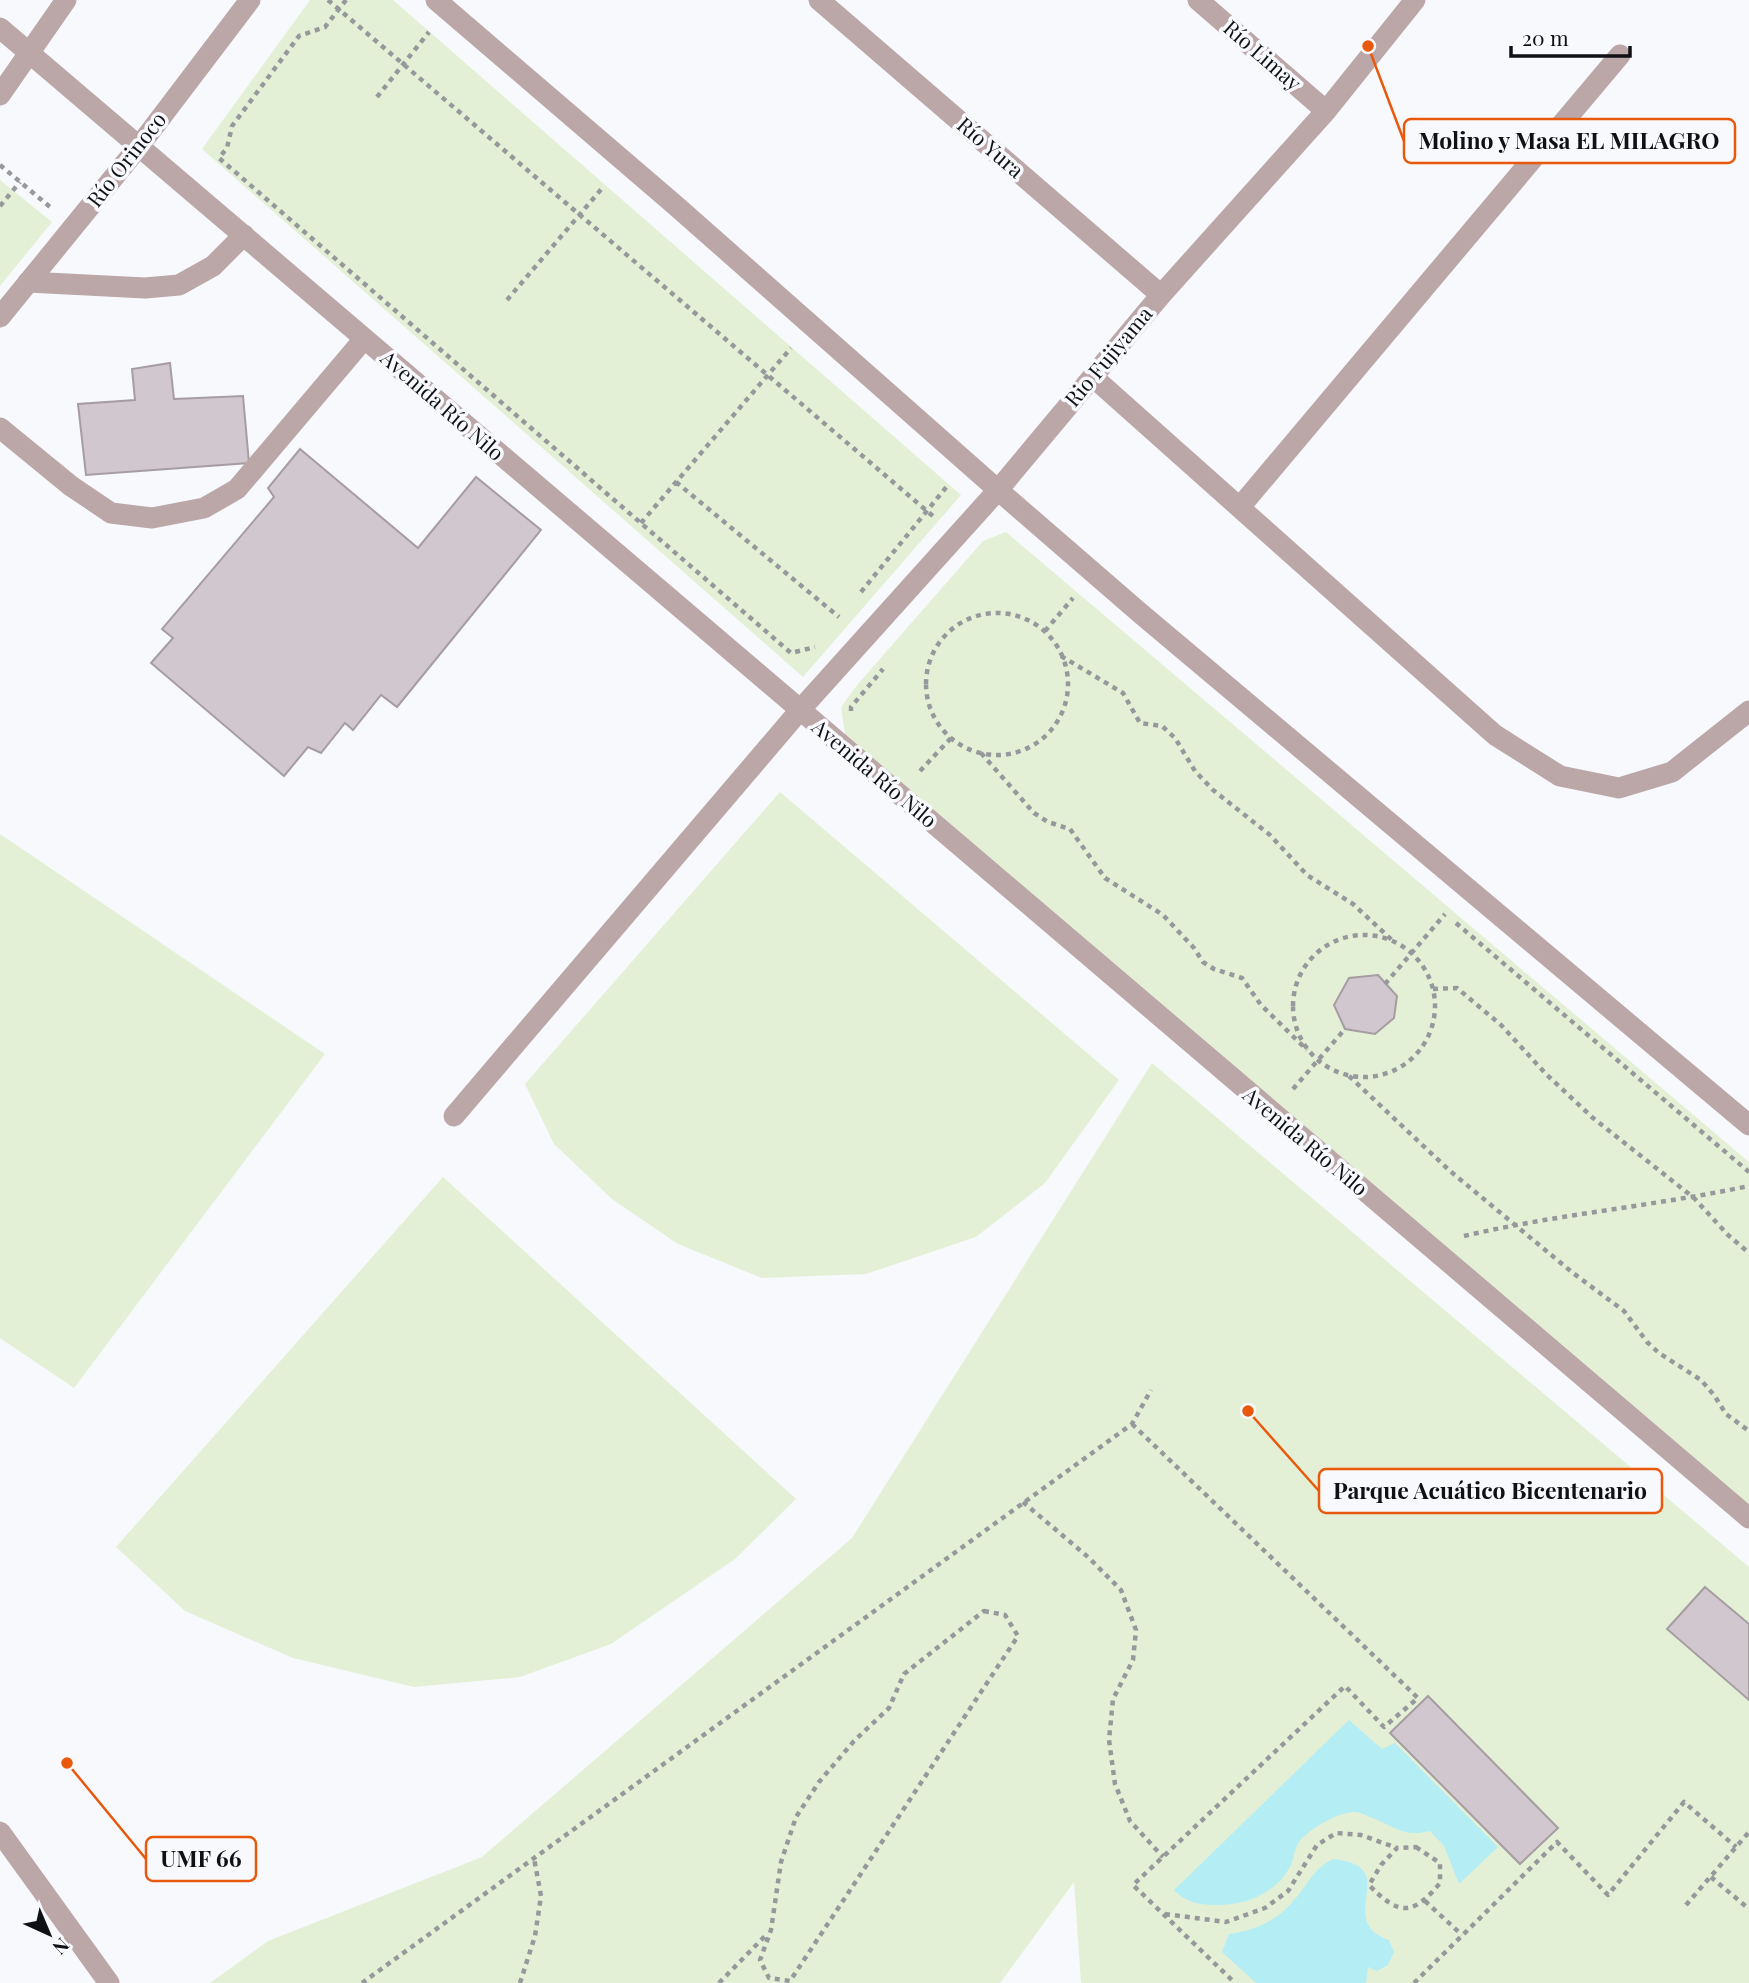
<svg xmlns="http://www.w3.org/2000/svg" width="1749" height="1983" font-family="'Playfair Display',serif">
<style>
.green{fill:#e4f0d5}
.water{fill:#b5edf4}
.building{fill:#d1c7ce;stroke:#a69da3;stroke-width:2}
.lines{fill:none;stroke-linecap:round;stroke-linejoin:round}
.path{stroke:#96989c;stroke-width:4.5;stroke-dasharray:5 5;stroke-linecap:butt}
.service{stroke:#bba6a8;stroke-width:21}
.minor{stroke:#bba6a8;stroke-width:21}
.tertiary{stroke:#bba6a8;stroke-width:21}
.labels{text-anchor:middle;stroke-width:7;stroke-linejoin:round;paint-order:stroke}
.street-label{font-size:21px;fill:#0f1114;stroke:#f7f9fd}
.leader{fill:none;stroke:#e8590c;stroke-width:2.5}
.callout-dot{fill:#e8590c;stroke:#f7f9fd;stroke-width:2.5}
.callout{fill:#f7f9fd;stroke:#e8590c;stroke-width:2.5}
.callout-label{font-size:23px;text-anchor:middle;font-weight:bold;fill:#0f1114}
</style>
<rect width="100%" height="100%" fill="#f7f9fd"/>
<!-- green -->
<path class="green" d="M 310,0 L 393,0 L 961,495 L 803,677 L 202,149 Z
M 0,180 L 52,222 L 0,286 Z
M 1006,532 L 1749,1162 L 1749,1508 L 846,740 L 841,707 L 858,684 L 983,541 Z
M 780,792 L 1119,1080 L 1045,1183 L 976,1237 L 866,1274 L 762,1278 L 678,1244 L 612,1199 L 554,1144 L 525,1084 Z
M 0,834 L 325,1054 L 74,1388 L 0,1338 Z
M 1152,1063 L 1749,1567 L 1749,1983 L 1081,1983 L 1074,1882 L 1000,1983 L 210,1983 L 268,1941 L 482,1857 L 852,1538 Z
M 443,1177 L 796,1499 L 735,1559 L 611,1644 L 520,1677 L 414,1687 L 293,1658 L 185,1611 L 116,1547 Z"/>
<!-- water -->
<path class="water" d="M 1349,1720 L 1382,1749 L 1395,1743 L 1498,1847 L 1459,1884 L 1444,1846 L 1430,1831 C 1402,1838 1395,1826 1370,1817 C 1366,1815 1359,1812 1355,1812 C 1338,1812 1309,1829 1299,1842 C 1294,1849 1294,1859 1290,1867 C 1276,1893 1246,1905 1218,1905 C 1201,1905 1186,1903 1174,1890 Z
M 1333,1859 C 1405,1866 1332,1920 1389,1940 L 1394,1952 L 1388,1965 L 1377,1971 L 1368,1967 L 1366,1983 L 1256,1983 L 1222,1952 L 1229,1934 C 1260,1929 1280,1919 1299,1894 C 1310,1880 1316,1867 1333,1859 Z"/>
<!-- building -->
<path class="building" d="M 170,363 L 174,399 L 243,396 L 249,463 L 86,475 L 78,404 L 135,400 L 132,369 Z
M 300,449 L 418,548 L 476,477 L 541,530 L 397,707 L 381,695 L 353,730 L 345,723 L 321,753 L 308,747 L 284,776 L 151,663 L 173,638 L 162,629 L 274,497 L 268,488 Z
M 1378,975 L 1397,996 L 1394,1018 L 1375,1034 L 1345,1029 L 1334,1005 L 1349,978 Z
M 1705,1587 L 1749,1624 L 1749,1700 L 1667,1629 Z
M 1428,1696 L 1558,1828 L 1520,1864 L 1390,1733 Z"/>
<g class="lines">
<!-- path -->
<path class="path" d="M 328,0 L 934,517
M 346,0 L 325,27 L 299,36 L 232,126 L 227,148 L 219,158 L 791,653 L 815,647
M 377,97 L 429,32
M 0,165 L 50,207
M 0,206 L 20,182
M 507,300 L 604,186
M 676,482 L 839,617
M 641,523 L 791,348
M 861,592 L 948,485
M926 684a71 71 0 1 1 142 0a71 71 0 1 1-142 0Z
M 1045,631 L 1073,598
M 1061,656 L 1123,693 L 1140,723 L 1162,726 L 1175,738 L 1195,771 L 1213,790 L 1270,835 L 1307,875 L 1353,904 L 1393,941
M 851,711 L 851,707 L 883,669
M 981,753 L 1034,813 L 1048,822 L 1070,829 L 1105,878 L 1163,915 L 1194,948 L 1203,962 L 1214,969 L 1242,978 L 1261,1005 L 1307,1050
M 920,771 L 951,738
M 1456,923 L 1749,1172
M1293 1006a71 71 0 1 1 142 0a71 71 0 1 1-142 0Z
M 1385,984 L 1445,914
M 1433,989 L 1457,988 L 1501,1025 L 1546,1074 L 1593,1118 L 1694,1198 L 1728,1235 L 1749,1253
M 1349,1076 L 1450,1171 L 1573,1273 L 1624,1311 L 1647,1342 L 1659,1353 L 1701,1380 L 1714,1395 L 1726,1414 L 1749,1431
M 1293,1089 L 1345,1029
M 1464,1236 C 1558,1214 1654,1206 1749,1186
M 1132,1424 L 1418,1698 L 1384,1727 L 1345,1686 L 1133,1885 L 1235,1983
M 1023,1502 L 1088,1557 L 1121,1590 L 1136,1630 L 1133,1660 L 1113,1699 L 1109,1740 L 1115,1784 L 1130,1821 L 1163,1857
M 984,1611 L 1005,1615 L 1018,1636 L 790,1981 L 769,1978 L 760,1960 L 771,1930 L 781,1862 L 796,1817 L 819,1782 L 854,1741 L 889,1708 L 904,1674 Z
M 1416,1847 L 1440,1863 L 1440,1883 C 1413,1916 1399,1916 1369,1885 L 1381,1865 L 1397,1848 Z
M 1711,1877 L 1749,1909
M 1425,1901 L 1462,1935
M 1686,1905 L 1749,1832
M 1165,1914 L 1226,1922 L 1265,1908 L 1288,1891 L 1317,1845 L 1336,1833 L 1361,1835 L 1397,1848
M 362,1983 L 1132,1424 L 1151,1390
M 520,1983 L 535,1936 L 541,1896 L 534,1858
M 719,1983 L 768,1933
M 1414,1983 L 1557,1842 L 1608,1895 L 1684,1802 L 1736,1847"/>
<!-- service -->
<path class="service" d="M 28,282 L 145,288 L 179,285 L 213,266 L 244,235
M 1093,377 L 1495,735 L 1560,776 L 1619,788 L 1672,772 L 1749,711
M 0,428 L 71,486 L 111,513 L 152,518 L 204,508 L 237,489 L 364,339
M 1240,507 L 1620,55
M 454,1116 L 800,710
M 0,1832 L 109,1983"/>
<!-- minor -->
<path class="minor" d="M 819,0 L 1161,295
M 1198,0 L 1326,111
M 800,710 L 998,490 L 1161,295 L 1326,111 L 1415,0"/>
<!-- tertiary -->
<path class="tertiary" d="M 436,0 L 675,205 L 998,490 L 1140,613 L 1749,1125
M 0,28 L 1749,1518
M 0,95 L 66,0
M 0,317 L 140,145 L 250,0"/>
</g>
<g class="labels">
<!-- street labels -->
<g class="street-label">
<text transform="translate(1262 56) rotate(41)" y="7">Río Limay</text>
<text transform="translate(990 148) rotate(41)" y="7">Río Yura</text>
<text transform="translate(127 160) rotate(-52)" y="7">Río Orinoco</text>
<text transform="translate(1109 357) rotate(-50)" y="7">Rio Fujiyama</text>
<text transform="translate(442 406) rotate(41)" y="7">Avenida Río Nilo</text>
<text transform="translate(874 774) rotate(40)" y="7">Avenida Río Nilo</text>
<text transform="translate(1305 1142) rotate(40)" y="7">Avenida Río Nilo</text>
</g>
</g>
<!-- callouts -->
<path class="leader" d="M1368 46L1404 141M1248 1411L1319 1491M67 1763L146 1859"/>
<g class="callout-dot">
<circle cx="1368" cy="46" r="7"/>
<circle cx="1248" cy="1411" r="7"/>
<circle cx="67" cy="1763" r="7"/>
</g>
<g class="callout">
<rect x="1404" y="119" width="331" height="44" rx="7"/>
<rect x="1319" y="1469" width="343" height="44" rx="7"/>
<rect x="146" y="1837" width="110" height="44" rx="7"/>
</g>
<g class="callout-label">
<text x="1569" y="149">Molino y Masa EL MILAGRO</text>
<text x="1490" y="1499">Parque Acuático Bicentenario</text>
<text x="201" y="1867">UMF 66</text>
</g>
<!-- north arrow -->
<g transform="translate(49 1934) rotate(136)" stroke="#f7f9fd" stroke-width="5" paint-order="stroke">
<path d="M0-5L12 26L0 18L-12 26Z" fill="#0f1114"/>
<text y="-10" font-size="19" font-weight="bold" text-anchor="middle" fill="#0f1114">N</text>
</g>
<!-- scale -->
<path d="M1511 46v10h119v-10" fill="none" stroke="#0f1114" stroke-width="3.5"/>
<text x="1522" y="46" font-size="21" fill="#0f1114" stroke="#f7f9fd" stroke-width="5" paint-order="stroke">20 m</text>
</svg>
